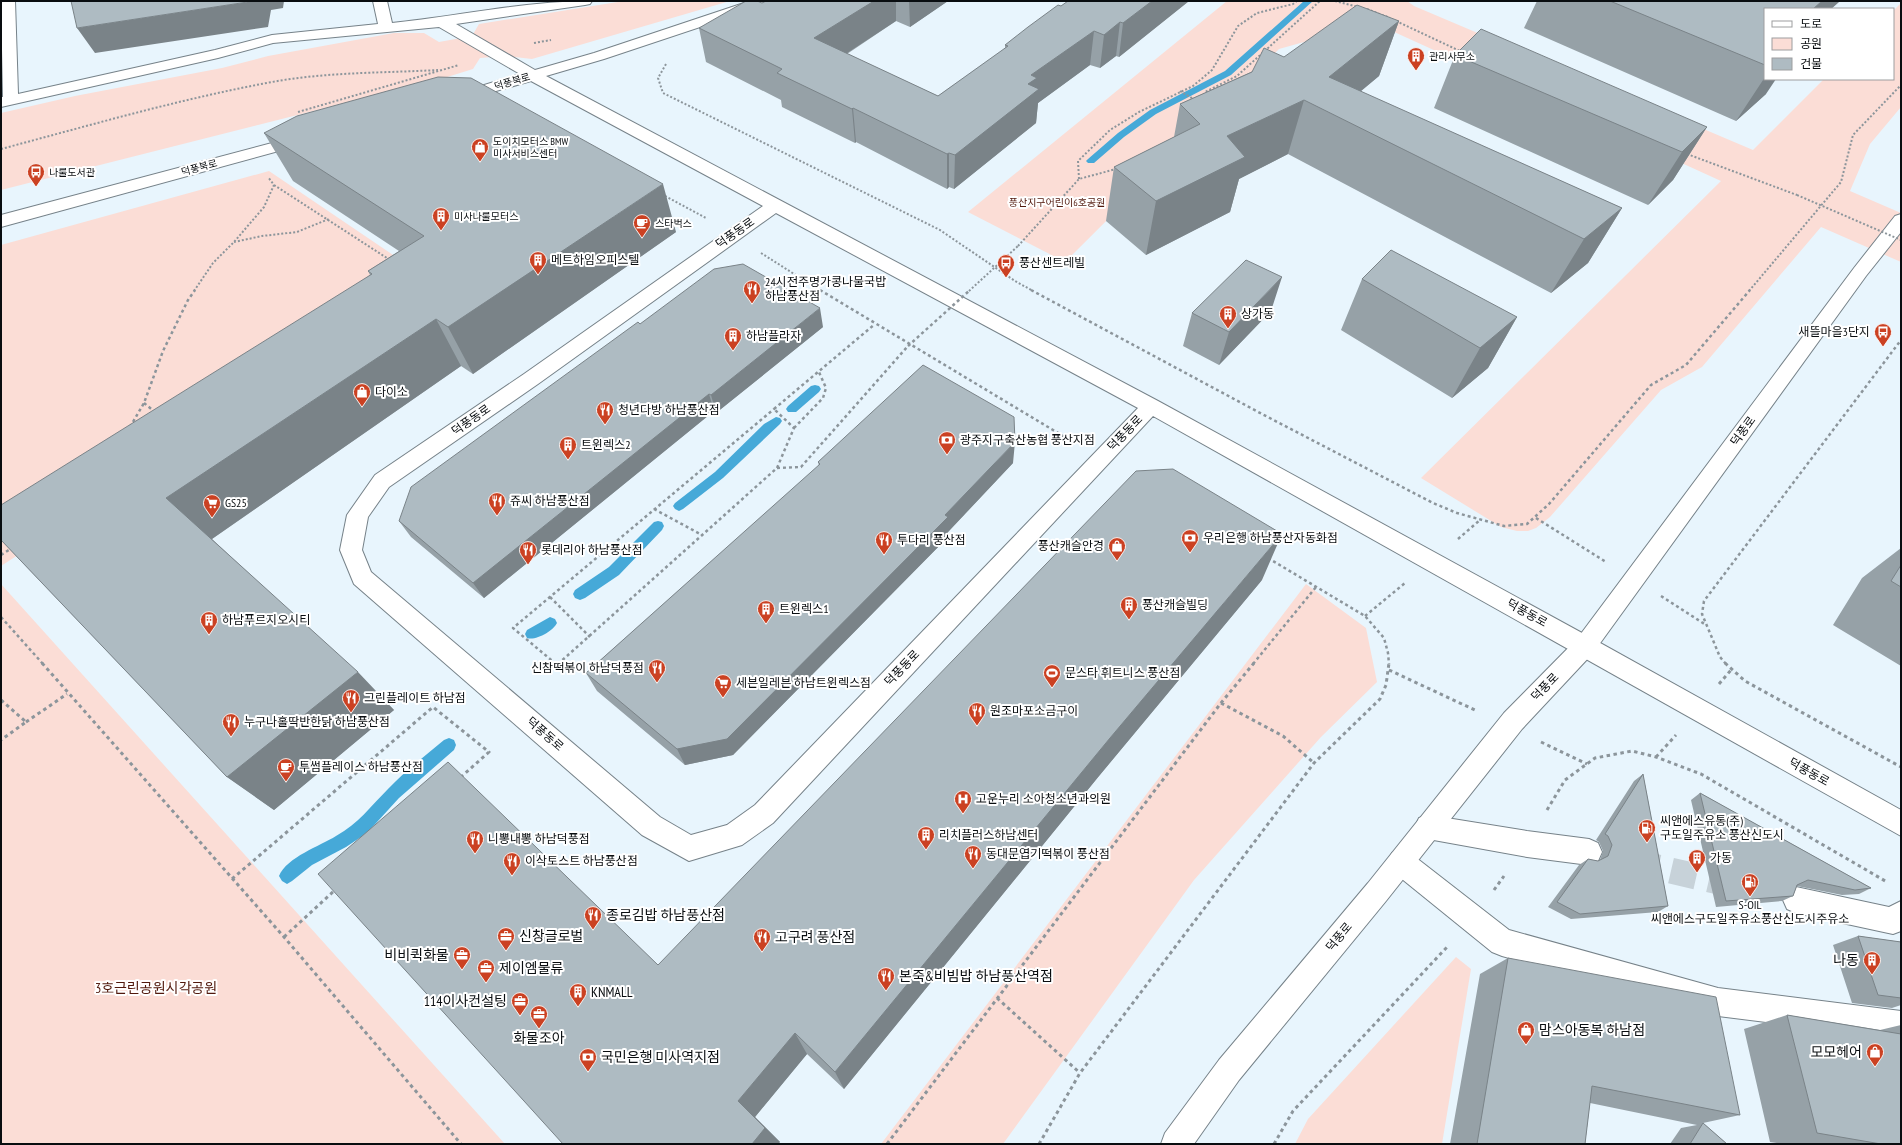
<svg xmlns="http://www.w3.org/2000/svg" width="1902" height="1145" font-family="'PT Sans Narrow','Noto Sans KR',sans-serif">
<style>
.green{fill:#fbddd6}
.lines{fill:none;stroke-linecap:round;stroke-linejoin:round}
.stream{fill:#46a9d8;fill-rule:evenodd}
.minor-tunnel{stroke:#c7d2d9;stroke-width:26;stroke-dasharray:26 13;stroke-linecap:butt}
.minor-casing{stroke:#768289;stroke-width:2}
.major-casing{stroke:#768289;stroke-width:2}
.path-far2{stroke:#8c959b;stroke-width:2;stroke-dasharray:2 2;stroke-linecap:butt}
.path-far1{stroke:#8c959b;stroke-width:2.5;stroke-dasharray:3 3;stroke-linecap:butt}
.path{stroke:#8c959b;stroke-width:3;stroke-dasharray:3.5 3.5;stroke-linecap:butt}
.minor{fill:#fff;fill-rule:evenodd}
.major{fill:#fff;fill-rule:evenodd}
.path-bridge-far1{stroke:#8c959b;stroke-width:2;stroke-dasharray:2 2;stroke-linecap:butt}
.path-bridge{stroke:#8c959b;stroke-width:2.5;stroke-dasharray:3 3;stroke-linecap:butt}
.wall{fill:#96a1a7}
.shaded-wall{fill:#7a8388}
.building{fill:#aebbc2;stroke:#7a8388}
.labels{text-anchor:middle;stroke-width:4;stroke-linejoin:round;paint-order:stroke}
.far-poi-label{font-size:10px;fill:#090d10;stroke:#fff;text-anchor:start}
.far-street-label{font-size:10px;fill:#090d10;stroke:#fff}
.far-park-label{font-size:10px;fill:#51190d;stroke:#fff}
.street-label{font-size:12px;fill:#090d10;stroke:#fff}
.poi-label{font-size:12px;fill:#090d10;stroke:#fff;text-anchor:start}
.near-poi-label{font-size:14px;fill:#090d10;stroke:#fff;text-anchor:start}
.near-park-label{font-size:14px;fill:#51190d;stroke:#fff}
</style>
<rect width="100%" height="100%" fill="#e8f5fd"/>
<!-- green -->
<path class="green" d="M 624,1 L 730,1 L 532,59 L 505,56 L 480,58 L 473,69 L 444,78 L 1,190 L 1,113 L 75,96 L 222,68 L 268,56 L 394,33 L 424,33 L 439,42 L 472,36 L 479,24 Z
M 1227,1 L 1407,1 L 1414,6 L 1753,150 L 1824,79 L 1893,79 L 1893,11 L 1901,3 L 1901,107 L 1870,144 L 1850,191 L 1901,213 L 1901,262 L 1821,227 L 1702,367 L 1661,390 L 1550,517 L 1536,528 L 1528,531 L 1517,531 L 1501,527 L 1421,478 L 1721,181 L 1392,31 L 1361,26 L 1279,49 L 1065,262 L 968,212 Z
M 269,171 L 436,284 L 1,566 L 1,245 Z
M 1,584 L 505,1144 L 1,1144 Z
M 1306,584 L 1366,628 L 1377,682 L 1321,737 L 1194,880 L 1003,1144 L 881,1144 Z
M 1456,957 L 1471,969 L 1442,1144 L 1295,1144 L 1308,1119 Z"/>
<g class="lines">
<!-- stream -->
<path class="stream" d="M 1304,1 L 1313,1 L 1231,75 L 1156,114 L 1124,137 L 1094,163 L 1088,163 L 1086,161 L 1088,159 L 1118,133 L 1150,110 L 1225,71 Z
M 815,385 L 819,386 L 821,389 L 819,392 L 796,412 L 788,412 L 786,409 L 788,406 L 811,386 Z
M 776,417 L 780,418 L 782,421 L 780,424 L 723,478 L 683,509 L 679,511 L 675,509 L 673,506 L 675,503 L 715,472 L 764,424 Z
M 658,521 L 662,522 L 664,526 L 662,530 L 619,575 L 585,598 L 580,600 L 575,598 L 573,594 L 575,590 L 609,567 L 654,522 Z
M 550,617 L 555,619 L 557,623 C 553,631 536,641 527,638 L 525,634 L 527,630 Z
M 449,738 L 454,740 L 456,745 L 454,750 L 399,798 L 367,833 L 346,847 L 312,865 L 292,881 L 287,884 L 282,881 L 279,876 C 287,857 320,846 336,836 C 359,823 370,807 388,789 C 405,771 425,756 444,740 Z"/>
<!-- minor-tunnel -->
<path class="minor-tunnel" d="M 1633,862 L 1738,886"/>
<!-- minor casing -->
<g class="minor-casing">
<path id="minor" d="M 1,1 L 15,1 L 18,94 L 215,50 L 272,35 L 378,24 L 373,1 L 387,1 L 392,23 C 459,16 525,1 592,1 L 590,4 L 585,5 L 456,24 L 535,70 L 594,53 L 750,1 L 771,1 L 769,4 L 604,59 L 546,76 L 1158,401 L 1593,639 L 1901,810 L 1901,836 L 1153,416 L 773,823 L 742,845 L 689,861 L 642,835 L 354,584 L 340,550 L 347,515 L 375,475 L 524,374 L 763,206 L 531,81 L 465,100 L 460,102 L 455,100 L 452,97 L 455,94 L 520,74 L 439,27 L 273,43 L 218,58 L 1,107 L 1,97 L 3,97 ZM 776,213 L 1138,408 L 755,805 L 727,825 L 691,835 L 660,817 L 371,572 L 362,550 L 368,517 L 389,487 L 538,384 Z
M 302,135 L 308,137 L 310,140 L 308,143 L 1,227 L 1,215 Z
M 1428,815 L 1527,831 L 1589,839 L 1598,843 L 1602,852 L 1598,861 L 1589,865 L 1527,857 L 1428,839 L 1419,836 L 1415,827 L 1419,818 Z
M 1401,849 L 1410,853 L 1509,930 L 1718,988 L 1901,1011 L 1901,1039 L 1718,1016 L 1502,956 L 1492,952 L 1392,871 L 1388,862 L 1392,853 Z
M 1796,887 L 1889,907 L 1901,901 L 1901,931 L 1893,934 L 1796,913 L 1787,909 L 1783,900 L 1787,891 Z"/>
</g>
<!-- major casing -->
<g class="major-casing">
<path id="major" d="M 1901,214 L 1901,232 L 1866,276 L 1593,653 L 1522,729 L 1386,901 L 1239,1080 L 1194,1144 L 1161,1144 L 1165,1133 L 1219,1060 L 1368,883 L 1504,713 L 1577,639 L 1854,268 L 1895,216 Z"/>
</g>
<!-- path-far2 -->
<path class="path-far2" d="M 1335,1 L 1358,7
M 1367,9 L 1390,18
M 1396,21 L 1462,52
M 534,43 L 551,40
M 666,64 L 658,78 L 663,93 L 940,230 L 1015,281 L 1033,291
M 1180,91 L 1195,100
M 1204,95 L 1205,92 L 1237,76 L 1320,1
M 298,112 L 459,65
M 1,149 C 91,125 180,99 272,82 C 326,72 383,73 438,70
M 1687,154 L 1797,195
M 1079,179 L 1078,161 L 1110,130 L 1139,112 L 1193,86 L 1212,70 L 1238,26 L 1257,13 L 1293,4 L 1297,1
M 274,185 L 390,260
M 665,196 L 706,218
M 234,242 L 262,236 L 297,232 L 329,219
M 1018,246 L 1079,179 L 1116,169
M 761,253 L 821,291
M 194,291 L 213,263 L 234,242 L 264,207 L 274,185 L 268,177
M 1749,291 L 1841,182 L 1853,135 L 1901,85"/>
<!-- path-far1 -->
<path class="path-far1" d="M 820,290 L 1073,442
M 1031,290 L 1262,414 L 1433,503 L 1457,513 L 1504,526 L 1527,524 L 1549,504 L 1651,385 L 1686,365 L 1750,290
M 144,403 L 155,412
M 774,409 L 875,324
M 130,427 L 144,403 L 163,351 L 188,300 L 195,290
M 794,428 L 823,398 L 826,388 L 818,370
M 777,468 L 801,467 L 908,346
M 654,509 L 702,535
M 1536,518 L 1606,562
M 1458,539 L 1480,520
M 1,555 L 12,548
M 1268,558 L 1365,616 L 1384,638 L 1388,653 L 1389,664
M 1661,596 L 1706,625
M 550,597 L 590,637
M 1365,616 L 1405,583
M 1,617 L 43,664
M 556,664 L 513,628 L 774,409
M 558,664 L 777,468 L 794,428 L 774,409
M 1253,664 L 1316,587
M 1726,664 L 1720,657 L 1702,614 L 1704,601 L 1901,340"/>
<!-- path -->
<path class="path" d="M 42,663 L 284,937 L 461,1144
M 555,663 L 557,665 L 559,663
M 1725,663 L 1745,681 L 1901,767
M 1389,670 L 1477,711
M 1719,684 L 1731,670
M 1,700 L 26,722 L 1,740
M 1221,703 L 1283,736 L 1314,763
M 26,722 L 67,694
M 1541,742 L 1587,764
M 1656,757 L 1676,735
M 1547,810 L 1565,780 L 1595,758 L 1632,751 L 1656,757 L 1701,774 L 1887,882
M 232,879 L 433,707 L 489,752 L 461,777
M 1494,890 L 1504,876
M 284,937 L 335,890
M 997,998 L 1080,1073
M 887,1144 L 1221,703 L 1254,663
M 1039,1144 L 1080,1073 L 1314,763 L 1380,699 L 1386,685 L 1389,663
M 1274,1144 L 1293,1111 L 1448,946"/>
<!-- minor -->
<use href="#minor" class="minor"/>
<!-- major -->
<use href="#major" class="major"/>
<!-- path-bridge-far1 -->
<path class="path-bridge-far1" d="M 1797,195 L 1901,240
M 969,291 L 1018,246"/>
<!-- path-bridge -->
<path class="path-bridge" d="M 908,346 L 970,290"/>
</g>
<!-- wall -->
<path class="wall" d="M 766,1 L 948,1 L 910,27 L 896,21 L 847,54 L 938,96 L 1005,49 L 1005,45 L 1061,6 L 1189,1 L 1119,57 L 1116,56 L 1100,68 L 1090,65 L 1038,103 L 1036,123 L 954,189 L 949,187 L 947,189 L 856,142 L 855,143 L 782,107 L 781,100 L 706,62 L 699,28 L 762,3 Z
M 1537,1 L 1840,1 L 1831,9 L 1765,9 L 1765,79 L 1766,94 L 1736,121 L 1524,28 Z
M 1399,21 L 1379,76 L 1360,92 L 1622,208 L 1588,263 L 1551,293 L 1288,154 L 1239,179 L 1230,212 L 1146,255 L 1106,221 L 1114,167 L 1174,137 L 1180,104 L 1284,57 Z
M 1455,55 L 1707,127 L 1673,180 L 1648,205 L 1434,108 Z
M 264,133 L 676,232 L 473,374 L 461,366 L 212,539 L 394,710 L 274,810 L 227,777 L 1,540 L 370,275 L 368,271 L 399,251 L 293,181 Z
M 1362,279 L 1517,317 L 1488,368 L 1452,398 L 1341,330 Z
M 1271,311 L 1219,365 L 1183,346 L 1192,313 Z
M 640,324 L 823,327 L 716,413 L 714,411 L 484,598 L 411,537 L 399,521 Z
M 818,462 L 1013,463 L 948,532 L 948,537 L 733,755 L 685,765 L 597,691 L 586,673 L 819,466 Z
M 1901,548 L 1901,666 L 1833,625 L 1862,578 Z
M 1262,580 L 1099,776 L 844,1089 L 807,1054 L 755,1117 L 780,1142 L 778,1144 L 563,1144 L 658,965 Z
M 1643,774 L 1668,906 L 1658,912 L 1571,919 L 1548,907 L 1579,865 L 1588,859 L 1598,861 L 1600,860 L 1603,851 L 1599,842 L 1596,840 L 1634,781 Z
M 1700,793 L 1871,888 L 1859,894 L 1842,895 L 1797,886 L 1793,896 L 1782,901 L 1716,907 L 1691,800 Z
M 1858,936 L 1901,942 L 1901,1005 L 1892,1008 L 1852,1003 L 1833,945 Z
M 1508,958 L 1740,1115 L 1703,1123 L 1727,1144 L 1670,1144 L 1681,1128 L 1697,1125 L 1590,1103 L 1585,1144 L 1450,1144 L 1480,974 Z
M 1787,1015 L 1880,1030 L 1901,1025 L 1901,1144 L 1784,1144 L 1770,1142 L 1744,1029 Z"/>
<!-- shaded-wall -->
<path class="shaded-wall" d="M 254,1 L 284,1 L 283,8 L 271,10 L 268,27 L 95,53 L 77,28 Z
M 874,1 L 896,1 L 896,21 L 818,72 L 814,38 Z
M 909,1 L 948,1 L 910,27 Z
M 1152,1 L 1189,1 L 1119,57 L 1123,23 Z
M 1822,1 L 1840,1 L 1831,9 L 1813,9 Z
M 1399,21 L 1379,76 L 1333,114 L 1329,77 Z
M 1120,22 L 1116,56 L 1100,68 L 1104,35 Z
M 1094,31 L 1090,65 L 1038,103 L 1036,123 L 954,189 L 955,155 L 1028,84 L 1031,75 Z
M 1765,77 L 1765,79 L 1776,79 L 1766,94 L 1736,121 Z
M 1304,100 L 1288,154 L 1239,179 L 1230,212 L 1146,255 L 1156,201 L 1227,136 Z
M 853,108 L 856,142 L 855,143 L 852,109 Z
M 1707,127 L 1673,180 L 1648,205 L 1682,152 Z
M 949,153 L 949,187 L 947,189 L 947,154 Z
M 663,184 L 676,232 L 473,374 L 448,327 Z
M 1622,208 L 1588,263 L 1551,293 L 1584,239 Z
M 1282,277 L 1271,311 L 1219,365 L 1229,332 Z
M 820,308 L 823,327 L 716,413 L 711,395 Z
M 1517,317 L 1488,368 L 1452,398 L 1480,348 Z
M 436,319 L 461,366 L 209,541 L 166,498 Z
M 709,394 L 714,411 L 484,598 L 473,583 Z
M 1015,442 L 1013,463 L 948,532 L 948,537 L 733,755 L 685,765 L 677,749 L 945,515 Z
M 1282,534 L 1262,580 L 1099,776 L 844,1089 L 835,1072 L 1110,738 Z
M 358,672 L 394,710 L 274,810 L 227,777 Z
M 795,1033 L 807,1054 L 755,1117 L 780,1142 L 778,1144 L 752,1144 L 738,1101 Z"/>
<!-- building -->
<path class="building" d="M 71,1 L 254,1 L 77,28 Z
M 746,1 L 757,1 L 762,3 L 766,1 L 874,1 L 814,38 L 938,96 L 1008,46 L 1005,45 L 1028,27 L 1058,5 L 1061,6 L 1068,1 L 1152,1 L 1123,23 L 1120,22 L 1104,35 L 1094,31 L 1031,75 L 1037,78 L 1028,84 L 1039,89 L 955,155 L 949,153 L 947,154 L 853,108 L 852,109 L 777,73 L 782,69 L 699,28 Z
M 1610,1 L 1822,1 L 1813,9 L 1765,9 L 1765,65 Z
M 1357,5 L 1399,21 L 1329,77 L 1622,208 L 1584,239 L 1304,100 L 1227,136 L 1245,157 L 1156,201 L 1114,167 L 1200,124 L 1180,104 L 1252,72 L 1264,48 L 1284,57 Z
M 1481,29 L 1707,127 L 1682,152 L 1455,55 Z
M 438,77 L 471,78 L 663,184 L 448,327 L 436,319 L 166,498 L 358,672 L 227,777 L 1,540 L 1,505 L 372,274 L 368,271 L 424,236 L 264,133 L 297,116 Z
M 1391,250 L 1517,317 L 1480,348 L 1362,279 Z
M 1246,260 L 1282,277 L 1229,332 L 1192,313 Z
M 743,264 L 820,308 L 711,395 L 709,394 L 473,583 L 399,521 L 411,487 L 638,322 L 640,324 L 714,269 Z
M 923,365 L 1014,417 L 1015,442 L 945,515 L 948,517 L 727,739 L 677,749 L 586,673 L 820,464 L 818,462 Z
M 1173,469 L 1282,534 L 1110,738 L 835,1072 L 795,1033 L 738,1101 L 765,1128 L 752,1144 L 563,1144 L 318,874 L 448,762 L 658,965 L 1136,471 Z
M 1901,565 L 1901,587 L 1891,581 Z
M 1643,774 L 1668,906 L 1580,914 L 1557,902 L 1588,859 L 1598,861 L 1608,856 L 1612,845 L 1608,836 L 1605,834 Z
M 1700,793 L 1871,888 L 1855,890 L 1808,880 L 1797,885 L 1793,896 L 1726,901 Z
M 1858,936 L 1901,942 L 1901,998 L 1878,995 Z
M 1508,958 L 1716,997 L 1740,1115 L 1592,1086 L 1585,1144 L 1477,1144 Z
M 1787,1015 L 1901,1034 L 1901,1144 L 1881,1144 L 1817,1133 Z
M 1703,1123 L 1727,1144 L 1690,1144 Z"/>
<!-- icons -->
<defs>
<g id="building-pin" transform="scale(0.9)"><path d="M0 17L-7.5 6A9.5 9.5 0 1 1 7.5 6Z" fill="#cb4122" stroke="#fff"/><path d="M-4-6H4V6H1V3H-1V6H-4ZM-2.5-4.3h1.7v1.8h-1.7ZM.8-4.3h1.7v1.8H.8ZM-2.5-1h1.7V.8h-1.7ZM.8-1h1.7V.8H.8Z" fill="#fff"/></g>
<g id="shop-pin" transform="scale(0.9)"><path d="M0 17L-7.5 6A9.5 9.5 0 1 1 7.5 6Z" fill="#cb4122" stroke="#fff"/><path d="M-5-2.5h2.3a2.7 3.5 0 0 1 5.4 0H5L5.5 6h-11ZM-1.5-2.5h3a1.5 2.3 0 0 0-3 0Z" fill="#fff"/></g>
<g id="bus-pin" transform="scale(0.9)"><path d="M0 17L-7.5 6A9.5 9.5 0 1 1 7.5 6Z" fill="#cb4122" stroke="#fff"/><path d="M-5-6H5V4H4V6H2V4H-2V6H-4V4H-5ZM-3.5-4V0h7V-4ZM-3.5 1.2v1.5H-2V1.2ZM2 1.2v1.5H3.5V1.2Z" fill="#fff"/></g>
<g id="cafe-pin" transform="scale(0.9)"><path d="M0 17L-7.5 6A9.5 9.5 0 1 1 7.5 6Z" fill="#cb4122" stroke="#fff"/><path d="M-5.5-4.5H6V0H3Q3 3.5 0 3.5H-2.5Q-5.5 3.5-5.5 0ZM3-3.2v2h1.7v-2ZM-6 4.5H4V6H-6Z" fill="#fff"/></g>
<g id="restaurant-pin" transform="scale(0.9)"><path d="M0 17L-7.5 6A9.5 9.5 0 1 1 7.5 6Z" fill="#cb4122" stroke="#fff"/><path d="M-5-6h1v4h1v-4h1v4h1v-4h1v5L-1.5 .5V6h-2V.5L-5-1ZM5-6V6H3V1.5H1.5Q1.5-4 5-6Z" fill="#fff"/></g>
<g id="bank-pin" transform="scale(0.9)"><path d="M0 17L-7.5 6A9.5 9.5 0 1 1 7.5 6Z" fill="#cb4122" stroke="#fff"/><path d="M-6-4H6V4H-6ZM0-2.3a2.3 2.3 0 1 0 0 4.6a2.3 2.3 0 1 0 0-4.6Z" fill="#fff"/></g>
<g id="supermarket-pin" transform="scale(0.9)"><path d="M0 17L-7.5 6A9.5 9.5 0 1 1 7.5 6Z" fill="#cb4122" stroke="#fff"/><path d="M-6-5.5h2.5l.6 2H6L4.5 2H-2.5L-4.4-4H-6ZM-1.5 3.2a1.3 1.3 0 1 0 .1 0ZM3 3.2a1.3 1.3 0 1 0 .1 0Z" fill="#fff"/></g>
<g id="stadium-pin" transform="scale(0.9)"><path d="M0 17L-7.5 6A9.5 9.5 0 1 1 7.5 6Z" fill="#cb4122" stroke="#fff"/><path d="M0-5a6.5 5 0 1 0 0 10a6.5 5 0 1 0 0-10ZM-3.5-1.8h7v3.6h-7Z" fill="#fff"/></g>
<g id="hospital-pin" transform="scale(0.9)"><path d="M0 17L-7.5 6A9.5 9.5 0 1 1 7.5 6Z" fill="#cb4122" stroke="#fff"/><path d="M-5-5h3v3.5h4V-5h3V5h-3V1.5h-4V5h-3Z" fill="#fff"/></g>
<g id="fuel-pin" transform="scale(0.9)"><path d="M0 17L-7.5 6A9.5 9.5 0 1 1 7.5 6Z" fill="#cb4122" stroke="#fff"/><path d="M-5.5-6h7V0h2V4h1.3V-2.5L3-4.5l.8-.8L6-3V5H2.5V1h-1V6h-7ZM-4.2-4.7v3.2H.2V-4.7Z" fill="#fff"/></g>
<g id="office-pin" transform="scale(0.9)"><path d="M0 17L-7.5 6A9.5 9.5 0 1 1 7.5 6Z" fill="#cb4122" stroke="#fff"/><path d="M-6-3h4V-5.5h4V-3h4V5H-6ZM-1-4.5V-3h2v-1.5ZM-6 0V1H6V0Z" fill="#fff"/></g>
</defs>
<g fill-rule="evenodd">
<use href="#building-pin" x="1416" y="56"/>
<use href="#shop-pin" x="480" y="147"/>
<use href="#bus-pin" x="36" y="172"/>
<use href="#building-pin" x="441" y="216"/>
<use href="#cafe-pin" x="642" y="223"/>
<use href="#building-pin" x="538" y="260"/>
<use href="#bus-pin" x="1006" y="263"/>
<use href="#restaurant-pin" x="752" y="289"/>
<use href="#building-pin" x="1228" y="314"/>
<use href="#bus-pin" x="1883" y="332"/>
<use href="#building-pin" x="733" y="336"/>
<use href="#shop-pin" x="362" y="392"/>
<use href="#restaurant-pin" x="605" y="410"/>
<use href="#bank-pin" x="947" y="440"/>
<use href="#building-pin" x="568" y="445"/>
<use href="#restaurant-pin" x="497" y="501"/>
<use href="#supermarket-pin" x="212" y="503"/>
<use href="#bank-pin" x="1190" y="538"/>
<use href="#restaurant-pin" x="884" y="540"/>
<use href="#shop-pin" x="1117" y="546"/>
<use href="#restaurant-pin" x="528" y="550"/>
<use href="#building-pin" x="1129" y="605"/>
<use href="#building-pin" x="766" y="609"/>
<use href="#building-pin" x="209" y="620"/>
<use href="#restaurant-pin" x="657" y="668"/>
<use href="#stadium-pin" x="1052" y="673"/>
<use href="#supermarket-pin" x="723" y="683"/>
<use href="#restaurant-pin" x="351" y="698"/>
<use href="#restaurant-pin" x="977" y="711"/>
<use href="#restaurant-pin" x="231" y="722"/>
<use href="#cafe-pin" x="286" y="767"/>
<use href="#hospital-pin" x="963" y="799"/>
<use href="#fuel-pin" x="1647" y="828"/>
<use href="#building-pin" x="926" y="835"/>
<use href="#restaurant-pin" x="475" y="839"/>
<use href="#restaurant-pin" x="973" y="854"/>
<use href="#building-pin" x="1697" y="858"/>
<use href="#restaurant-pin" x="512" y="861"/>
<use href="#fuel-pin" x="1750" y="882"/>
<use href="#restaurant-pin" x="593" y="915"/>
<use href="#office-pin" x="506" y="936"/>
<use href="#restaurant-pin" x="762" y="937"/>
<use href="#office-pin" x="462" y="955"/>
<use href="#building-pin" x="1872" y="960"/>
<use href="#office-pin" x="486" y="968"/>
<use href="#restaurant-pin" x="886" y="976"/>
<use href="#building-pin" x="578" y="992"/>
<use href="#office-pin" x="520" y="1001"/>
<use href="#office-pin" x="539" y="1014"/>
<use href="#shop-pin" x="1526" y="1030"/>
<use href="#shop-pin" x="1875" y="1052"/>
<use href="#bank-pin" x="588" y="1057"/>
</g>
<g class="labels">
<!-- far-poi labels -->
<g class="far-poi-label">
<text x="1429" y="60">관리사무소</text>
<text x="493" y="145">도이치모터스 BMW<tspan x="493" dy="12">미사서비스센터</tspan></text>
<text x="49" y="176">나룰도서관</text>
<text x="454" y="220">미사나룰모터스</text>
<text x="655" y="227">스타벅스</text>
</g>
<!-- far-street labels -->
<g class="far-street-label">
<text transform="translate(512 81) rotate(-17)" y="4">덕풍북로</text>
<text transform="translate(199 167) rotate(-15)" y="4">덕풍북로</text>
</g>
<!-- far-park labels -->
<g class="far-park-label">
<text x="1057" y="206">풍산지구어린이6호공원</text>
</g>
<!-- street labels -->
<g class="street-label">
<text transform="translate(735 233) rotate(-35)" y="4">덕풍동로</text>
<text transform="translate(471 420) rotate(-35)" y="4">덕풍동로</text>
<text transform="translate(1743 431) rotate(-54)" y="4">덕풍로</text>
<text transform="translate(1125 433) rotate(-46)" y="4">덕풍동로</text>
<text transform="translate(1527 613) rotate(29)" y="4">덕풍동로</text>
<text transform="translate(902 668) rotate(-46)" y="4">덕풍동로</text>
<text transform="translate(1545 687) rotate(-46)" y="4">덕풍로</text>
<text transform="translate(545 734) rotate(41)" y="4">덕풍동로</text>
<text transform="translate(1809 772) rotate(29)" y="4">덕풍동로</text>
<text transform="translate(1339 937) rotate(-50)" y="4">덕풍로</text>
</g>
<!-- poi labels -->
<g class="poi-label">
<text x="551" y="264">메트하임오피스텔</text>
<text x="1019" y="267">풍산센트레빌</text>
<text x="765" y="286">24시전주명가콩나물국밥<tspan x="765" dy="14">하남풍산점</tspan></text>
<text x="1241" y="318">상가동</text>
<text x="1870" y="336" text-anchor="end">새뜰마을3단지</text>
<text x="746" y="340">하남플라자</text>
<text x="375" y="396">다이소</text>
<text x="618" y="414">청년다방 하남풍산점</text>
<text x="960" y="444">광주지구축산농협 풍산지점</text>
<text x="581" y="449">트윈렉스2</text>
<text x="510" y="505">쥬씨 하남풍산점</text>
<text x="225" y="507">GS25</text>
<text x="1203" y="542">우리은행 하남풍산자동화점</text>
<text x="897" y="544">투다리 풍산점</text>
<text x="1104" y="550" text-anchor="end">풍산캐슬안경</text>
<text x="541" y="554">롯데리아 하남풍산점</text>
<text x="1142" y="609">풍산캐슬빌딩</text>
<text x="779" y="613">트윈렉스1</text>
<text x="222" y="624">하남푸르지오시티</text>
<text x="644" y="672" text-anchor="end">신참떡볶이 하남덕풍점</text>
<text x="1065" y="677">문스타 휘트니스 풍산점</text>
<text x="736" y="687">세븐일레븐 하남트윈렉스점</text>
<text x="364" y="702">그린플레이트 하남점</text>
<text x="990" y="715">원조마포소금구이</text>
<text x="244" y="726">누구나홀딱반한닭 하남풍산점</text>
<text x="299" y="771">투썸플레이스 하남풍산점</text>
<text x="976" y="803">고운누리 소아청소년과의원</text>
<text x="1660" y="825">씨앤에스유통(주)<tspan x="1660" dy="14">구도일주유소 풍산신도시</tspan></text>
<text x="939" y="839">리치플러스하남센터</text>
<text x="488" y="843">니뽕내뽕 하남덕풍점</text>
<text x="986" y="858">동대문엽기떡볶이 풍산점</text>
<text x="1710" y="862">가동</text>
<text x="525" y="865">이삭토스트 하남풍산점</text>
<text x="1750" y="909" text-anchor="middle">S-OIL<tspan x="1750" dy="14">씨앤에스구도일주유소풍산신도시주유소</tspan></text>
</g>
<!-- near-poi labels -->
<g class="near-poi-label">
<text x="606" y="920">종로김밥 하남풍산점</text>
<text x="519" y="941">신창글로벌</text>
<text x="775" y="942">고구려 풍산점</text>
<text x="449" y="960" text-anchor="end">비비퀵화물</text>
<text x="1859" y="965" text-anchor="end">나동</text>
<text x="499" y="973">제이엠물류</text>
<text x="899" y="981">본죽&amp;비빔밥 하남풍산역점</text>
<text x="591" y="997">KNMALL</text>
<text x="507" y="1006" text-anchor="end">114이사컨설팅</text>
<text x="1539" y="1035">맘스아동복 하남점</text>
<text x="539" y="1043" text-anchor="middle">화물조아</text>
<text x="1862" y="1057" text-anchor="end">모모헤어</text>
<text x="601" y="1062">국민은행 미사역지점</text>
</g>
<!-- near-park labels -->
<g class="near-park-label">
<text x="156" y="993">3호근린공원시각공원</text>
</g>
</g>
<!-- border -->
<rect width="1902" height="1145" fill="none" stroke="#090d10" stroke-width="4"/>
<!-- legend -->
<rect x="1764" y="8" width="130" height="72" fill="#ffffff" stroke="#9d9e9f"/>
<rect x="1772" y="21" width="20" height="6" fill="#ffffff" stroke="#9d9e9f"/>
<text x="1800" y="28" font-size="12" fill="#090d10">도로</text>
<rect x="1772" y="38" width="20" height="12" fill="#fbddd6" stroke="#9d9e9f"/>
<text x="1800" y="48" font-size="12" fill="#090d10">공원</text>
<rect x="1772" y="58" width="20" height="12" fill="#aebbc2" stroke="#9d9e9f"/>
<text x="1800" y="68" font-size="12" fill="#090d10">건물</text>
</svg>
